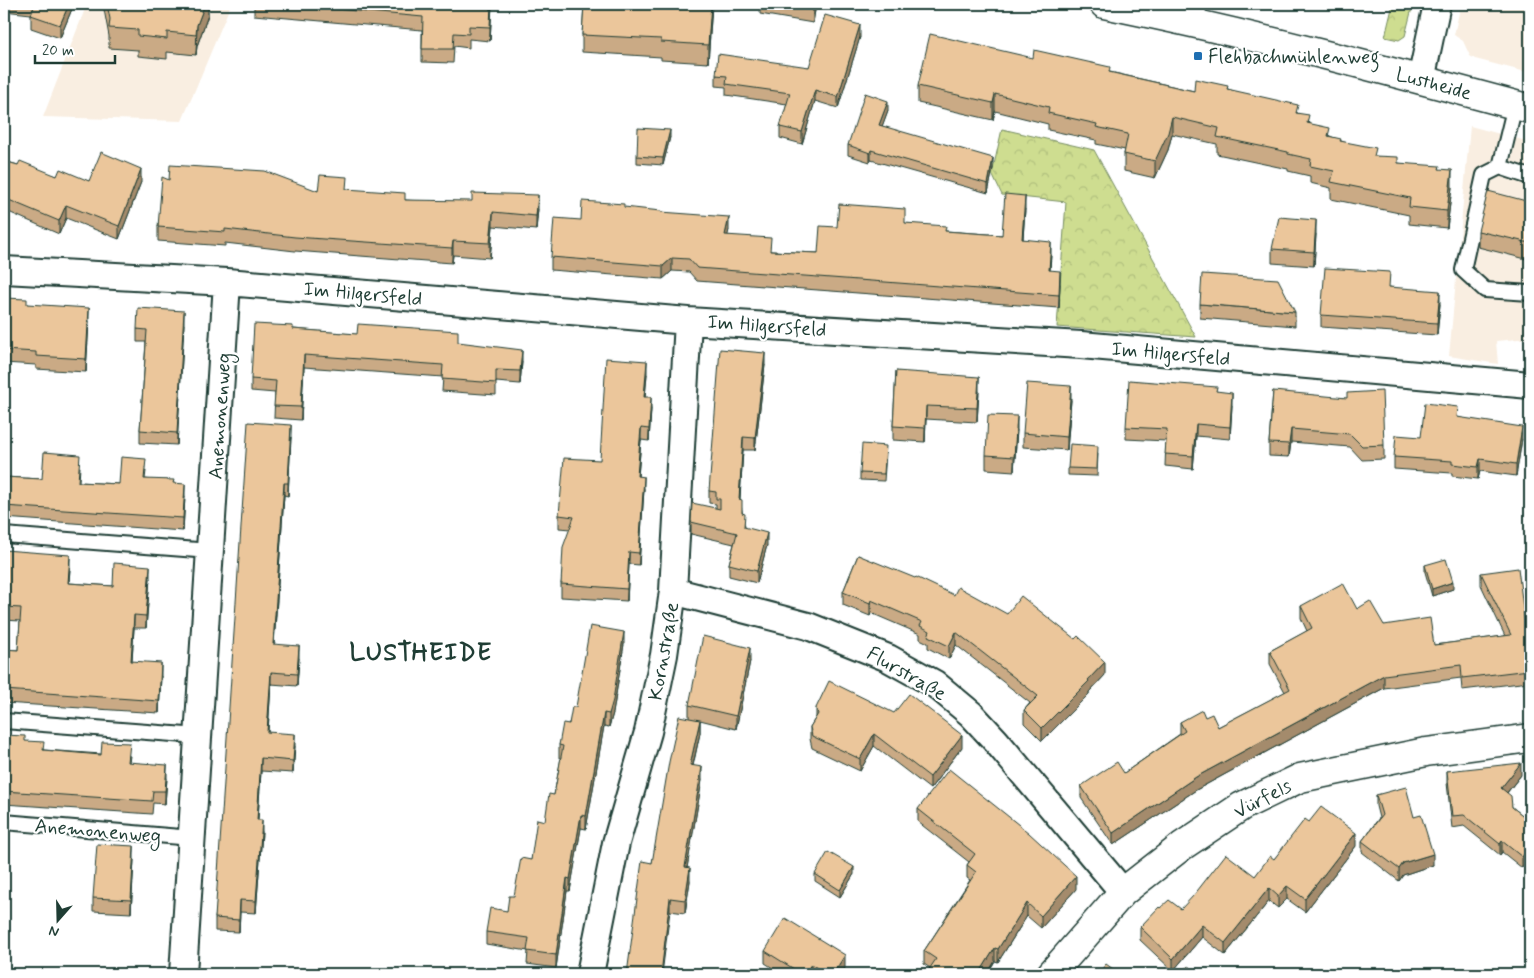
<svg xmlns="http://www.w3.org/2000/svg" width="1534" height="978" font-family="Mynerve,sans-serif">
<style>
.built{fill:#f9eee1}
.forest{fill:url(#forest-crowns);stroke:#768d62}
.lines{fill:none;stroke-linecap:round;stroke-linejoin:round}
.lane-casing{stroke:#1f3d34;stroke-width:18}
.street-casing{stroke:#1f3d34;stroke-width:30}
.secondary-casing{stroke:#1f3d34;stroke-width:31}
.lane{stroke:#fff;stroke-width:14}
.street{stroke:#fff;stroke-width:26}
.secondary{stroke:#fff;stroke-width:28}
.wall{fill:#caaa85;stroke:#1f3d34}
.shaded-wall{fill:#a48b6c;stroke:#1f3d34}
.building{fill:#ebc69b;stroke:#1f3d34}
.poi-dot{fill:#1f6fb2;stroke:#fff;stroke-width:2}
.labels{text-anchor:middle;stroke-width:4.5;stroke-linejoin:round;paint-order:stroke}
.poi-label{font-size:20px;fill:#1f3d34;stroke:#fff;text-anchor:start}
.street-label{font-size:20px;fill:#1f3d34;stroke:#fff}
.district-label{font-size:25px;font-weight:bold;letter-spacing:1px;fill:#1f3d34;stroke:#fff}
</style>
<defs>
<pattern id="forest-crowns" width="20" height="18" patternUnits="userSpaceOnUse" patternTransform="scale(1.25)"><rect width="20" height="18" fill="#cedd90"/><path d="M2 6a3 3 0 1 1 6 0M12 15a3 3 0 1 1 6 0" fill="none" stroke="#b0bf7d"/></pattern>
</defs>
<rect width="100%" height="100%" fill="#fff"/>
<filter id="ink" filterUnits="userSpaceOnUse"><feTurbulence type="fractalNoise" baseFrequency=".02" numOctaves="2"/><feDisplacementMap in="SourceGraphic" scale="10" xChannelSelector="R" yChannelSelector="G"/><feConvolveMatrix kernelMatrix="1 2 1 2 8 2 1 2 1" color-interpolation-filters="sRGB"/></filter>
<g filter="url(#ink)">
<!-- built -->
<path class="built" d="M 87,4 L 231,4 L 182,121 L 43,117 Z
M 1461,4 L 1530,4 L 1530,73 L 1475,59 L 1470,56 L 1463,41 L 1454,35 Z
M 1470,126 L 1530,142 L 1530,338 L 1496,341 L 1498,364 L 1449,356 Z"/>
<!-- forest -->
<path class="forest" d="M 1393,4 L 1413,4 L 1405,36 L 1399,40 L 1385,37 Z
M 1002,129 L 1094,150 L 1196,337 L 1057,327 L 1066,202 L 1002,195 L 992,174 Z"/>
<g class="lines">
<!-- lane casing -->
<g class="lane-casing">
<path id="lane" d="M 1196,22 L 1200,4
M 1515,105 L 1500,167 L 1530,177
M 1500,167 L 1484,175 L 1463,270 L 1485,290 L 1530,293
M 4,535 L 210,551
M 4,721 L 199,736
M 4,822 L 192,838"/>
</g>
<!-- street casing -->
<g class="street-casing">
<path id="street" d="M 1421,80 L 1437,4
M 4,270 L 227,282 L 688,321 L 1081,345 L 1530,385
M 673,591 L 808,626 L 888,658 L 935,684 L 971,714 L 996,741 L 1123,892
M 183,974 L 227,282
M 590,974 L 616,843 L 648,732 L 664,655 L 673,591 L 688,321"/>
</g>
<!-- secondary casing -->
<g class="secondary-casing">
<path id="secondary" d="M 1104,4 C 1248,33 1389,71 1530,109
M 1051,974 L 1123,892 L 1182,846 L 1242,806 L 1300,778 L 1426,752 L 1530,738"/>
</g>
<!-- lane -->
<use href="#lane" class="lane"/>
<!-- street -->
<use href="#street" class="street"/>
<!-- secondary -->
<use href="#secondary" class="secondary"/>
</g>
<!-- wall -->
<path class="wall" d="M 4,4 L 74,4 L 60,38 L 31,28 L 31,14 L 4,11 Z
M 103,4 L 208,4 L 208,15 L 197,46 L 196,55 L 167,52 L 167,59 L 138,56 L 138,50 L 109,48 L 109,36 Z
M 254,4 L 492,4 L 490,41 L 469,39 L 469,48 L 454,46 L 453,63 L 422,62 L 422,30 L 254,15 Z
M 584,4 L 712,4 L 708,63 L 661,60 L 661,57 L 582,52 L 582,35 Z
M 760,4 L 816,4 L 813,23 L 760,14 Z
M 860,37 L 838,108 L 815,101 L 802,144 L 780,138 L 780,127 L 787,104 L 726,95 L 726,87 L 716,86 L 716,75 L 809,67 Z
M 1110,72 L 1194,91 L 1228,89 L 1298,113 L 1309,123 L 1330,136 L 1376,156 L 1398,163 L 1440,169 L 1452,187 L 1447,228 L 1409,224 L 1409,215 L 1331,199 L 1331,188 L 1310,183 L 1310,176 L 1288,171 L 1288,169 L 1217,154 L 1217,144 L 1172,134 L 1168,150 L 1155,178 L 1124,171 L 1124,154 L 1125,150 L 1096,144 L 1096,140 L 1048,130 L 1048,124 L 995,111 L 993,120 L 918,103 L 918,86 Z
M 888,110 L 882,126 L 993,168 L 988,193 L 871,160 L 870,162 L 848,155 L 848,145 Z
M 670,137 L 663,165 L 637,163 L 637,156 Z
M 4,161 L 57,176 L 89,181 L 141,182 L 119,239 L 66,218 L 59,234 L 4,210 Z
M 169,180 L 318,191 L 347,189 L 405,200 L 538,209 L 536,230 L 493,226 L 490,258 L 453,255 L 452,263 L 295,251 L 225,243 L 225,246 L 158,241 L 158,227 Z
M 1530,202 L 1530,260 L 1478,247 L 1478,231 Z
M 624,208 L 661,212 L 729,230 L 727,235 L 771,251 L 818,253 L 837,227 L 905,223 L 946,231 L 1002,235 L 1025,209 L 1023,239 L 1051,254 L 1050,270 L 1060,284 L 1059,308 L 697,281 L 689,272 L 672,271 L 663,279 L 551,270 L 551,257 Z
M 1316,234 L 1314,266 L 1272,263 L 1272,249 Z
M 1390,287 L 1440,304 L 1437,335 L 1321,327 L 1321,315 Z
M 4,298 L 89,321 L 86,372 L 36,369 L 36,365 L 4,363 Z
M 1200,304 L 1295,312 L 1295,326 L 1200,318 Z
M 184,324 L 177,445 L 140,443 L 140,430 L 146,342 L 137,342 L 137,329 Z
M 293,329 L 458,343 L 522,362 L 520,384 L 496,382 L 496,395 L 442,391 L 443,377 L 304,367 L 301,420 L 274,418 L 275,393 L 251,391 L 251,379 Z
M 765,365 L 755,450 L 743,450 L 740,499 L 745,527 L 767,545 L 757,583 L 729,576 L 729,564 L 734,544 L 691,534 L 691,522 L 716,508 L 716,504 L 709,503 L 709,491 Z
M 896,371 L 979,391 L 977,422 L 926,419 L 925,442 L 893,440 L 893,426 Z
M 647,374 L 645,397 L 651,409 L 649,441 L 641,440 L 638,476 L 644,489 L 639,565 L 629,564 L 627,601 L 561,597 L 561,584 L 570,529 L 559,528 L 559,515 L 600,460 Z
M 1217,391 L 1232,405 L 1230,439 L 1196,436 L 1193,469 L 1165,466 L 1166,441 L 1126,439 L 1126,427 Z
M 1273,391 L 1384,445 L 1384,459 L 1362,460 L 1350,447 L 1291,442 L 1289,457 L 1269,456 L 1269,443 Z
M 1071,400 L 1067,450 L 1023,447 L 1023,433 Z
M 1458,417 L 1522,439 L 1516,476 L 1480,471 L 1478,479 L 1452,476 L 1452,473 L 1394,469 L 1394,457 L 1421,437 Z
M 1017,430 L 1014,471 L 986,469 L 986,455 Z
M 291,437 L 288,496 L 284,495 L 274,645 L 299,658 L 297,686 L 271,684 L 268,732 L 295,746 L 293,773 L 261,771 L 258,820 L 262,832 L 256,913 L 240,912 L 239,932 L 215,931 L 215,918 Z
M 886,453 L 884,481 L 860,480 L 860,473 Z
M 1098,453 L 1097,476 L 1068,475 L 1068,468 Z
M 80,467 L 79,482 L 119,484 L 146,471 L 145,479 L 174,483 L 185,496 L 183,531 L 4,518 L 4,477 L 42,479 Z
M 4,550 L 70,568 L 69,583 L 113,586 L 150,578 L 146,628 L 134,628 L 132,661 L 161,676 L 159,713 L 4,703 L 4,649 L 18,650 L 20,621 L 4,620 Z
M 858,555 L 1105,675 L 1089,692 L 1089,694 L 1042,741 L 1024,723 L 1024,710 L 1030,703 L 956,645 L 949,659 L 928,648 L 928,643 L 920,639 L 920,634 L 871,613 L 870,616 L 843,605 L 843,592 Z
M 1425,565 L 1453,589 L 1432,596 L 1425,572 Z
M 1481,573 L 1526,632 L 1530,632 L 1530,691 L 1529,682 L 1462,690 L 1461,678 L 1384,688 L 1196,790 L 1113,845 L 1081,798 L 1081,786 L 1124,773 L 1180,734 L 1180,722 L 1205,717 L 1218,727 L 1285,692 L 1270,664 L 1270,651 L 1307,631 L 1301,618 L 1301,606 L 1357,609 L 1384,625 L 1434,645 L 1505,636 L 1481,585 Z
M 624,644 L 613,713 L 609,727 L 604,726 L 586,829 L 581,828 L 570,891 L 567,891 L 556,968 L 527,964 L 528,951 L 486,944 L 486,932 L 507,911 L 531,860 L 554,795 L 561,758 L 559,758 L 559,745 L 576,707 Z
M 750,661 L 736,729 L 700,720 L 700,733 L 693,766 L 702,780 L 687,867 L 690,881 L 685,913 L 670,911 L 652,863 L 689,718 L 689,705 Z
M 816,708 L 962,747 L 930,789 L 874,746 L 860,771 L 812,748 L 810,739 L 810,727 L 816,717 Z
M 4,735 L 25,741 L 44,750 L 130,756 L 129,762 L 167,778 L 165,804 L 153,803 L 152,814 L 4,804 Z
M 1447,771 L 1521,775 L 1507,793 L 1512,807 L 1530,821 L 1530,857 L 1522,868 L 1502,852 L 1500,855 L 1464,826 L 1452,828 L 1447,783 Z
M 1376,795 L 1414,817 L 1433,865 L 1403,875 L 1399,881 L 1362,852 L 1362,841 L 1379,818 L 1376,806 Z
M 918,809 L 1076,889 L 1041,928 L 1027,916 L 998,962 L 995,961 L 987,974 L 926,974 L 930,968 L 924,964 L 924,951 L 970,880 L 967,878 L 967,865 L 969,862 L 918,822 Z
M 1309,822 L 1356,846 L 1305,912 L 1287,899 L 1278,908 L 1269,901 L 1225,955 L 1202,937 L 1173,971 L 1140,940 L 1140,927 L 1160,908 L 1181,909 L 1255,876 L 1274,859 Z
M 134,859 L 131,913 L 93,911 L 93,898 Z
M 815,874 L 854,874 L 840,897 L 815,881 Z
M 765,951 L 845,968 L 841,974 L 782,974 L 765,963 Z"/>
<!-- shaded-wall -->
<path class="shaded-wall" d="M 69,4 L 74,4 L 60,38 L 60,25 Z
M 205,4 L 208,4 L 208,15 L 197,46 L 196,55 L 197,25 Z
M 491,4 L 492,4 L 490,41 L 490,27 Z
M 711,4 L 712,4 L 708,63 L 708,45 Z
M 814,4 L 816,4 L 813,23 L 813,9 Z
M 860,25 L 860,37 L 838,108 L 838,97 Z
M 815,90 L 815,101 L 802,144 L 802,132 Z
M 995,94 L 995,111 L 993,120 L 993,103 Z
M 888,101 L 888,110 L 879,135 L 879,125 Z
M 1172,117 L 1172,134 L 1168,150 L 1155,178 L 1155,161 Z
M 670,130 L 670,137 L 663,165 L 663,158 Z
M 871,150 L 871,160 L 870,162 L 870,153 Z
M 993,158 L 993,168 L 988,193 L 988,184 Z
M 141,169 L 141,182 L 119,239 L 119,226 Z
M 1452,170 L 1452,187 L 1447,228 L 1447,211 Z
M 538,195 L 538,209 L 536,230 L 536,216 Z
M 1025,196 L 1025,209 L 1022,252 L 1022,239 Z
M 66,205 L 66,218 L 59,234 L 59,221 Z
M 493,212 L 493,226 L 490,258 L 490,243 Z
M 729,217 L 729,230 L 725,248 L 725,235 Z
M 1316,220 L 1316,234 L 1314,266 L 1314,252 Z
M 453,241 L 453,255 L 452,263 L 452,248 Z
M 1051,242 L 1051,254 L 1049,283 L 1049,270 Z
M 672,258 L 672,271 L 663,279 L 663,266 Z
M 1060,271 L 1060,284 L 1059,308 L 1059,295 Z
M 1440,291 L 1440,304 L 1437,335 L 1437,323 Z
M 89,308 L 89,321 L 86,372 L 86,359 Z
M 184,311 L 184,324 L 177,445 L 177,433 Z
M 522,350 L 522,362 L 520,384 L 520,371 Z
M 765,353 L 765,365 L 755,450 L 755,438 Z
M 304,355 L 304,367 L 301,420 L 301,407 Z
M 647,361 L 647,374 L 644,409 L 644,397 Z
M 979,377 L 979,391 L 977,422 L 977,408 Z
M 1071,386 L 1071,400 L 1067,450 L 1067,437 Z
M 1232,393 L 1232,405 L 1230,439 L 1230,427 Z
M 651,397 L 651,409 L 649,441 L 649,429 Z
M 926,406 L 926,419 L 925,442 L 925,428 Z
M 1017,416 L 1017,430 L 1014,471 L 1014,457 Z
M 1196,424 L 1196,436 L 1193,469 L 1193,456 Z
M 291,425 L 291,437 L 288,496 L 288,483 Z
M 1522,427 L 1522,439 L 1516,476 L 1516,464 Z
M 641,428 L 641,440 L 637,489 L 637,476 Z
M 1291,429 L 1291,442 L 1289,457 L 1289,444 Z
M 743,437 L 743,450 L 739,511 L 739,499 Z
M 1480,459 L 1480,471 L 1478,479 L 1478,467 Z
M 644,477 L 644,489 L 639,565 L 639,553 Z
M 284,483 L 284,495 L 273,657 L 273,644 Z
M 185,484 L 185,496 L 183,531 L 183,518 Z
M 767,533 L 767,545 L 757,583 L 757,571 Z
M 629,552 L 629,564 L 627,601 L 627,589 Z
M 70,555 L 70,568 L 68,596 L 68,583 Z
M 150,566 L 150,578 L 146,628 L 146,616 Z
M 1453,582 L 1453,589 L 1432,596 L 1432,589 Z
M 871,600 L 871,613 L 870,616 L 870,603 Z
M 134,615 L 134,628 L 131,674 L 131,661 Z
M 624,632 L 624,644 L 613,713 L 609,727 L 609,714 Z
M 956,632 L 956,645 L 949,659 L 949,646 Z
M 299,646 L 299,658 L 297,686 L 297,674 Z
M 750,648 L 750,661 L 736,729 L 736,716 Z
M 1105,662 L 1105,675 L 1089,692 L 1089,694 L 1042,741 L 1042,728 Z
M 161,663 L 161,676 L 159,713 L 159,701 Z
M 271,672 L 271,684 L 267,744 L 267,732 Z
M 1384,675 L 1384,688 L 1196,790 L 1113,845 L 1113,833 L 1196,777 Z
M 604,713 L 604,726 L 586,829 L 586,816 Z
M 700,720 L 700,733 L 690,778 L 690,765 Z
M 295,734 L 295,746 L 293,773 L 293,761 Z
M 874,734 L 874,746 L 860,771 L 860,759 Z
M 962,735 L 962,747 L 930,789 L 930,777 Z
M 261,758 L 261,771 L 257,832 L 257,820 Z
M 1521,763 L 1521,775 L 1501,800 L 1501,788 Z
M 167,765 L 167,778 L 165,804 L 165,791 Z
M 702,767 L 702,780 L 685,880 L 685,867 Z
M 581,815 L 581,828 L 570,891 L 570,879 Z
M 262,820 L 262,832 L 256,913 L 256,901 Z
M 1356,833 L 1356,846 L 1305,912 L 1305,899 Z
M 1502,841 L 1502,852 L 1500,855 L 1500,844 Z
M 134,846 L 134,859 L 131,913 L 131,900 Z
M 1530,846 L 1530,857 L 1522,868 L 1522,857 Z
M 1433,854 L 1433,865 L 1403,875 L 1399,881 L 1399,869 L 1403,863 Z
M 854,867 L 854,874 L 840,897 L 840,890 Z
M 690,868 L 690,881 L 685,913 L 685,900 Z
M 1076,876 L 1076,889 L 1041,928 L 1041,916 Z
M 567,878 L 567,891 L 556,968 L 556,955 Z
M 1287,886 L 1287,899 L 1278,908 L 1278,896 Z
M 1269,888 L 1269,901 L 1225,955 L 1225,943 Z
M 670,898 L 670,911 L 662,974 L 661,974 Z
M 240,900 L 240,912 L 239,932 L 239,920 Z
M 1027,903 L 1027,916 L 998,962 L 998,949 Z
M 1202,925 L 1202,937 L 1173,971 L 1173,959 Z
M 995,948 L 995,961 L 987,974 L 979,974 Z
M 845,955 L 845,968 L 841,974 L 833,974 Z
M 811,964 L 811,974 L 805,974 Z"/>
<!-- building -->
<path class="building" d="M 35,4 L 69,4 L 60,25 L 31,15 Z
M 107,4 L 205,4 L 197,25 L 196,35 L 167,32 L 167,39 L 138,36 L 138,30 L 109,28 L 110,19 Z
M 280,4 L 491,4 L 490,27 L 469,26 L 469,34 L 454,33 L 453,49 L 422,49 L 423,17 Z
M 584,4 L 711,4 L 708,45 L 661,42 L 661,39 L 582,35 Z
M 782,4 L 814,4 L 813,9 Z
M 825,15 L 860,25 L 838,97 L 815,90 L 802,132 L 780,127 L 790,93 L 726,84 L 727,76 L 716,75 L 718,54 L 809,67 Z
M 930,34 L 1033,58 L 1034,50 L 1110,67 L 1109,72 L 1194,91 L 1195,79 L 1228,86 L 1227,89 L 1298,105 L 1296,113 L 1309,115 L 1307,123 L 1330,128 L 1328,136 L 1341,139 L 1340,141 L 1376,148 L 1374,156 L 1398,157 L 1398,163 L 1440,166 L 1439,169 L 1452,170 L 1447,211 L 1409,207 L 1410,198 L 1331,182 L 1334,171 L 1310,166 L 1311,159 L 1288,154 L 1288,152 L 1217,137 L 1219,128 L 1172,117 L 1168,133 L 1155,161 L 1124,154 L 1128,134 L 1096,127 L 1097,124 L 1048,113 L 1049,107 L 995,94 L 993,103 L 918,86 Z
M 865,93 L 888,101 L 879,125 L 993,158 L 988,184 L 871,150 L 870,153 L 848,145 Z
M 638,128 L 670,130 L 663,158 L 637,156 Z
M 101,152 L 141,169 L 119,226 L 66,205 L 59,221 L 4,198 L 4,161 L 18,165 L 20,161 L 57,176 L 60,169 L 89,181 Z
M 170,165 L 265,171 L 318,191 L 320,175 L 347,177 L 346,189 L 405,193 L 405,200 L 472,201 L 472,193 L 538,195 L 536,216 L 493,212 L 490,243 L 453,241 L 452,248 L 295,237 L 225,229 L 225,232 L 158,227 L 162,177 L 169,180 Z
M 1488,191 L 1530,202 L 1530,243 L 1478,231 Z
M 1005,194 L 1025,196 L 1022,239 L 1051,242 L 1049,270 L 1060,271 L 1059,295 L 697,268 L 689,259 L 672,258 L 663,266 L 551,257 L 554,218 L 581,220 L 582,201 L 624,204 L 624,207 L 661,211 L 661,212 L 729,217 L 725,235 L 771,238 L 770,251 L 818,253 L 820,226 L 837,227 L 839,204 L 905,209 L 905,223 L 946,226 L 945,231 L 1002,235 Z
M 1279,217 L 1316,220 L 1314,252 L 1272,249 Z
M 1325,268 L 1390,272 L 1389,287 L 1440,291 L 1437,323 L 1321,315 Z
M 1202,274 L 1278,279 L 1295,312 L 1200,304 Z
M 4,298 L 27,299 L 27,304 L 89,308 L 86,359 L 36,356 L 36,352 L 4,350 Z
M 138,308 L 184,311 L 177,433 L 140,430 L 147,330 L 137,329 Z
M 254,324 L 293,326 L 293,329 L 357,334 L 358,324 L 458,331 L 458,342 L 522,350 L 520,371 L 496,370 L 496,383 L 442,379 L 443,365 L 304,355 L 301,407 L 274,406 L 276,381 L 251,379 Z
M 720,349 L 765,353 L 755,438 L 743,437 L 739,499 L 742,500 L 742,513 L 745,514 L 744,527 L 767,533 L 757,571 L 729,564 L 737,533 L 691,522 L 692,503 L 720,509 L 720,499 L 716,499 L 716,492 L 709,491 Z
M 606,358 L 647,361 L 644,397 L 651,397 L 649,429 L 641,428 L 637,476 L 644,477 L 639,553 L 629,552 L 627,589 L 561,584 L 563,547 L 574,517 L 559,515 L 564,458 L 600,460 Z
M 896,371 L 979,377 L 977,408 L 926,406 L 925,428 L 893,426 Z
M 1129,380 L 1217,387 L 1216,391 L 1232,393 L 1230,427 L 1196,424 L 1193,456 L 1165,454 L 1167,429 L 1126,427 Z
M 1027,383 L 1071,386 L 1067,437 L 1023,433 Z
M 1273,391 L 1347,398 L 1347,393 L 1382,391 L 1384,445 L 1362,446 L 1350,434 L 1291,429 L 1289,444 L 1269,443 Z
M 1425,403 L 1458,407 L 1457,417 L 1522,427 L 1516,464 L 1480,459 L 1478,467 L 1452,464 L 1452,461 L 1394,457 L 1396,435 L 1421,437 Z
M 988,415 L 1017,416 L 1014,457 L 986,455 Z
M 248,422 L 291,425 L 288,483 L 284,483 L 273,644 L 299,646 L 297,674 L 271,672 L 267,732 L 295,734 L 293,761 L 261,758 L 257,820 L 262,820 L 256,901 L 240,900 L 239,920 L 215,918 Z
M 862,444 L 886,446 L 884,474 L 860,473 Z
M 1070,444 L 1098,446 L 1097,469 L 1068,468 Z
M 44,452 L 80,455 L 78,482 L 119,484 L 121,457 L 146,459 L 144,479 L 174,480 L 173,483 L 185,484 L 183,518 L 4,506 L 4,477 L 42,479 Z
M 4,550 L 70,555 L 68,583 L 113,586 L 114,563 L 150,566 L 146,616 L 134,615 L 131,661 L 161,663 L 159,701 L 4,690 L 4,649 L 18,650 L 21,608 L 4,607 Z
M 858,555 L 915,578 L 916,577 L 954,595 L 958,587 L 1007,614 L 1021,596 L 1075,639 L 1078,636 L 1105,662 L 1088,680 L 1089,681 L 1042,728 L 1024,710 L 1038,696 L 956,632 L 949,646 L 928,636 L 930,631 L 920,626 L 922,622 L 871,600 L 870,603 L 843,592 Z
M 1446,559 L 1453,582 L 1432,589 L 1425,565 Z
M 1518,568 L 1526,632 L 1530,632 L 1530,679 L 1529,670 L 1462,678 L 1461,665 L 1384,675 L 1196,777 L 1113,833 L 1081,786 L 1117,762 L 1124,773 L 1185,731 L 1180,722 L 1202,710 L 1205,717 L 1212,714 L 1218,727 L 1290,689 L 1270,651 L 1312,628 L 1301,606 L 1343,583 L 1357,609 L 1370,601 L 1384,625 L 1430,618 L 1434,645 L 1511,635 L 1481,573 Z
M 590,626 L 624,632 L 613,700 L 609,714 L 604,713 L 586,816 L 581,815 L 570,879 L 567,878 L 556,955 L 527,951 L 529,938 L 486,932 L 490,908 L 507,911 L 509,896 L 514,896 L 521,858 L 531,860 L 537,819 L 545,821 L 549,794 L 554,795 L 563,746 L 559,745 L 563,723 L 569,724 L 572,707 L 576,707 Z
M 703,636 L 750,648 L 736,716 L 689,705 Z
M 829,681 L 894,713 L 909,694 L 962,735 L 930,777 L 874,734 L 860,759 L 812,736 L 810,727 L 818,714 L 816,708 Z
M 679,716 L 700,720 L 690,765 L 702,767 L 685,867 L 690,868 L 685,900 L 670,898 L 661,974 L 627,974 L 642,861 L 652,863 L 669,762 Z
M 4,735 L 25,736 L 25,741 L 44,742 L 43,750 L 101,755 L 102,742 L 130,743 L 128,762 L 167,765 L 165,791 L 153,791 L 152,801 L 4,791 Z
M 1521,763 L 1501,788 L 1511,796 L 1512,807 L 1530,821 L 1530,846 L 1522,857 L 1502,841 L 1500,844 L 1464,815 L 1452,816 L 1447,771 Z
M 949,769 L 1029,833 L 1076,876 L 1041,916 L 1027,903 L 998,949 L 995,948 L 979,974 L 961,974 L 955,971 L 953,974 L 926,974 L 936,959 L 924,951 L 976,872 L 967,865 L 975,854 L 918,809 Z
M 1406,787 L 1414,817 L 1421,815 L 1433,854 L 1403,863 L 1399,869 L 1362,841 L 1382,815 L 1376,795 Z
M 1321,807 L 1356,833 L 1305,899 L 1287,886 L 1278,896 L 1269,888 L 1225,943 L 1202,925 L 1173,959 L 1140,927 L 1159,907 L 1160,908 L 1169,900 L 1181,909 L 1194,895 L 1226,854 L 1255,876 L 1270,856 L 1274,859 L 1305,819 L 1309,822 Z
M 97,844 L 134,846 L 131,900 L 93,898 Z
M 828,852 L 854,867 L 840,890 L 815,874 Z
M 785,918 L 845,955 L 833,974 L 826,974 L 811,964 L 805,974 L 802,974 L 765,951 Z
M 1106,964 L 1120,974 L 1098,974 Z
M 1188,966 L 1199,974 L 1182,974 Z"/>
</g>
<!-- markers -->
<rect class="poi-dot" x="1193" y="51" width="10" height="10" rx="2.5"/>
<g class="labels">
<!-- poi labels -->
<g class="poi-label">
<text x="1208" y="63">Flehbachmühlenweg</text>
</g>
<!-- street labels -->
<g class="street-label">
<text transform="translate(1434 83) rotate(15)" y="7">Lustheide</text>
<text transform="translate(363 293) rotate(5)" y="7">Im Hilgersfeld</text>
<text transform="translate(767 325) rotate(4)" y="7">Im Hilgersfeld</text>
<text transform="translate(1171 353) rotate(5)" y="7">Im Hilgersfeld</text>
<text transform="translate(219 416) rotate(-86)" y="7">Anemonenweg</text>
<text transform="translate(663 651) rotate(-80)" y="7">Kornstraße</text>
<text transform="translate(907 673) rotate(30)" y="7">Flurstraße</text>
<text transform="translate(1262 798) rotate(-28)" y="7">Vürfels</text>
<text transform="translate(98 830) rotate(5)" y="7">Anemonenweg</text>
</g>
<!-- district labels -->
<g class="district-label">
<text x="421" y="660">LUSTHEIDE</text>
</g>
</g>
<!-- margin -->
<rect width="1534" height="978" fill="none" stroke="#fff" stroke-width="20"/>
<rect x="10" y="10" width="1514" height="958" fill="none" stroke="#1f3d34" stroke-width="2" filter="url(#ink)"/>
<!-- north arrow -->
<g transform="translate(58 920) rotate(200)" stroke="#ffffff" stroke-width="4" paint-order="stroke">
<path d="M0-4L9 19L0 12L-9 19Z" fill="#1f3d34"/>
<text y="-8" font-size="14" font-weight="bold" text-anchor="middle" fill="#1f3d34">N</text>
</g>
<!-- scale -->
<path d="M35 55v8h80v-8" fill="none" stroke="#1f3d34" stroke-width="2.5"/>
<text x="42" y="55" font-size="15" fill="#1f3d34" stroke="#ffffff" stroke-width="4" paint-order="stroke">20 m</text>
</svg>
